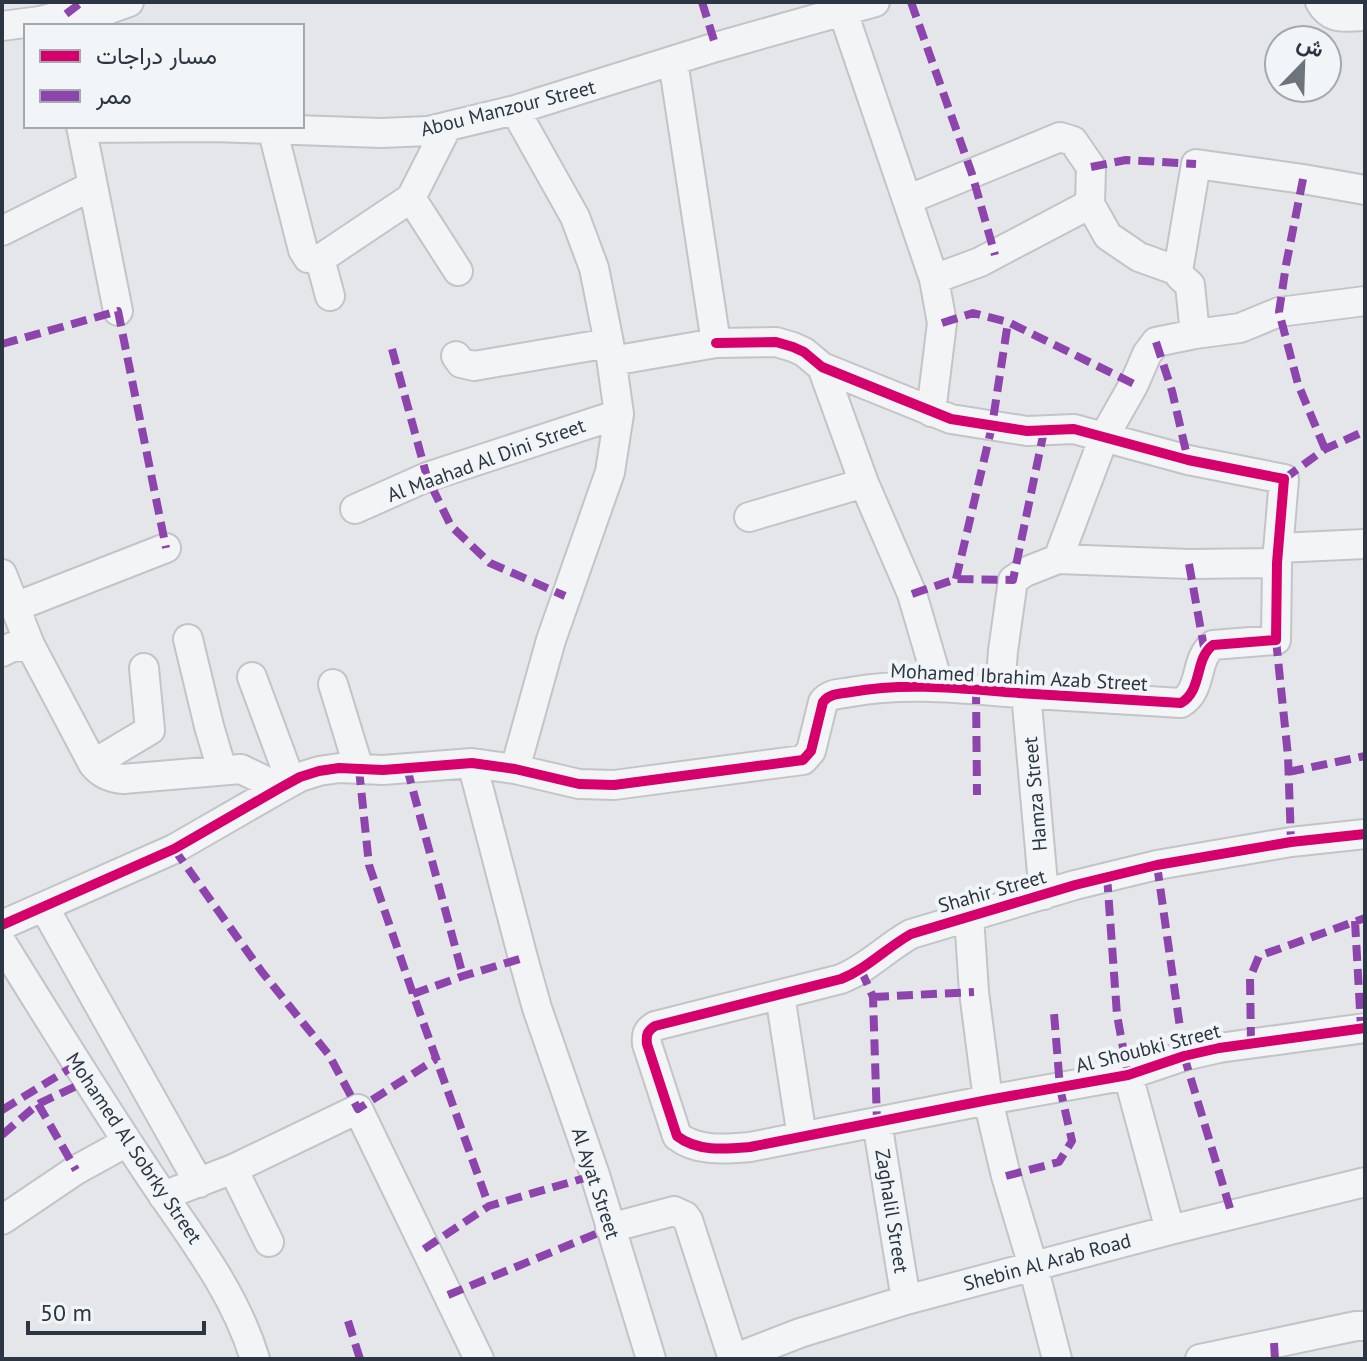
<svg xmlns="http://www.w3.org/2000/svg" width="1367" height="1361" font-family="'PT Sans',Vazirmatn,sans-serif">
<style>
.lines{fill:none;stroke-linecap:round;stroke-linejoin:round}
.street-casing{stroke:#c2c4c7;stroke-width:32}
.street{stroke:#f3f4f6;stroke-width:28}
.quiet{stroke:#8e44ad;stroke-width:8;stroke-dasharray:16 8;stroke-linecap:butt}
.cycleway-casing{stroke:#f2f5f8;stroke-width:15}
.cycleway{stroke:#d6006c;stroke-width:10}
.labels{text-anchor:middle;stroke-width:8;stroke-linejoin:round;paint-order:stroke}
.street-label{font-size:20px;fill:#2b3642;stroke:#f2f5f8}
</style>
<rect width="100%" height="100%" fill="#e4e6e9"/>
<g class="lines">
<!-- street casing -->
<g class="street-casing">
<path id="street" d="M 1320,2 C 1332,22 1345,16 1365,16
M 843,12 L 934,279 L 942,323 L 931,412
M 2,26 L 40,21 L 66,14 L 104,11 L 129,2
M 515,110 L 575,217 L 594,268 L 609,343 L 619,414 L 610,472 L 551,640 L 515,769
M 81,126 L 118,311
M 82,128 L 213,127 L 381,133 L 428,131 L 515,110 L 716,47 L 875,2
M 272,128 L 303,250 L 308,258 L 320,259
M 411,198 L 458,271
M 907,200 L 1060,137 L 1073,141 L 1091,167 L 1090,204 L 1108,236 L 1139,257 L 1178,271 L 1180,276 L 1190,285 L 1195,334
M 2,231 L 92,186
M 320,259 L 411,198 L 447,127
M 320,259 L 330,296
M 1178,271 L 1196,164 L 1303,179 L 1365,190
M 934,279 L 980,262 L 1090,204
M 456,356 L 461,363 L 474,366 L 609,343
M 612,361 L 716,343 L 673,61
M 822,367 L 864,483 L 912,594 L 939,686
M 355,509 L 427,477 L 619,414
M 749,517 L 864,483
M 1278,548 L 1365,544
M 1058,559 L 1104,437 L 1134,384 L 1147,354 L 1156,342 L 1195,334 L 1240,328 L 1279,312 L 1365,301
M 2,574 L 30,645 L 93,764 C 101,774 110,778 123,779 L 241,769 L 280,788
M 15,607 L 166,548
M 188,639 L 209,726 L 222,770
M 2,652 L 12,647 L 30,645
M 252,677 L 291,782
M 333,684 L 359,769
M 1000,691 L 1003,651 L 1013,580 L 1025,572 L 1058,559 L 1189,564 L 1277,563
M 1026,693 L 1044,895
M 472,763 L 523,958 L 537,1008 L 595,1175 L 651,1359
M 93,764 L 150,730 L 144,668
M 1365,834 L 1291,842 L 1157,865 L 1075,885 L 911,934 C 886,948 868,968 841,979 L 655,1026 C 647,1031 646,1035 647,1044 L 677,1136 C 697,1152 726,1149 750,1147 L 988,1100 L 1128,1075 L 1184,1056 L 1219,1048 L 1365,1028
M 44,907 L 199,1183
M 969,916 L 974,992 L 988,1100 L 1006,1176 L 1033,1266 L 1057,1359
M 2,925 L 174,849 L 280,788 L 300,777 L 319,771 L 339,768 L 383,770 L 472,763 L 515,769 L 579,784 L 614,785 L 803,760 L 811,751 L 823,702 C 830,693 840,694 851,692 C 912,681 973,690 1034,694 C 1083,697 1132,700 1181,703 C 1203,690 1194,659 1213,645 L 1276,640 L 1277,563 L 1284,479 L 1188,460 L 1074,429 L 1027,431 L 951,419 L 822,367 L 804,352 L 793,347 L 776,342 L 716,343
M 2,943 C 49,1019 96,1095 146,1170 C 186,1231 233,1287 255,1359
M 780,995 L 802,1137
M 1128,1075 L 1170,1230
M 877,1122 L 906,1300
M 233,1169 L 269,1242
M 163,1196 L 233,1169 L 358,1109 L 479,1359
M 2,1220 L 76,1170 L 127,1142
M 610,1228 L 674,1211 L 685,1216 L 688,1220 L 733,1359
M 733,1359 L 800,1333 L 906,1300 L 1170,1230 L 1365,1182
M 1200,1359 L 1356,1326 L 1365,1326"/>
</g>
<!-- street -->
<use href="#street" class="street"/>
<!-- quiet -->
<path class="quiet" d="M 702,2 L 716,47
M 911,2 L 972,174 L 995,255
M 66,14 L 82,2
M 1091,167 L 1126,160 L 1196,164
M 1303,179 L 1286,265 L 1279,312 L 1298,384 L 1325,449
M 942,323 L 973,313 L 1008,322 L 1134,384
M 1156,342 L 1172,391 L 1188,460
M 2,344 L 118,311 L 166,548
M 392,349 L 427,477 L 451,526 L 490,563 L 565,596
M 1284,479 L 1325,449 L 1365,431
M 1189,564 L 1205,653
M 956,579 L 992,426 L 1008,322
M 912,594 L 956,579 L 1013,580 L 1044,431
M 1276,640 L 1288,756 L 1291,842
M 976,688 L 977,795
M 407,768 L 463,976
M 359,769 L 369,865 L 413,994 L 489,1206
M 1288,772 L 1365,756
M 174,849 L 262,972 L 329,1055 L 358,1109 L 436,1059
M 1157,865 L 1184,1056 L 1232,1215
M 1107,876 L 1117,1015 L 1128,1075
M 1355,921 L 1361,1028
M 861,970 L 873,997 L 877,1122
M 413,994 L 463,976 L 523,958
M 873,997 L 974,992
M 1251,1043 L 1250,978 L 1259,956 L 1365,918
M 38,1104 L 76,1170
M 2,1110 L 77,1064
M 2,1135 L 38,1104 L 87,1081
M 1006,1176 L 1059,1162 L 1072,1141 L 1060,1088 L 1054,1013
M 424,1249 L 489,1206 L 595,1175
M 448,1295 L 610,1228
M 348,1321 L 360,1359
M 1274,1343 L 1275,1359"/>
<!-- cycleway casing -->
<g class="cycleway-casing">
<path id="cycleway" d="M 1365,834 L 1291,842 L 1157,865 L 1075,885 L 911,934 C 886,948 868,968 841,979 L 655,1026 C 647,1031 646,1035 647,1044 L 677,1136 C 697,1152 726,1149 750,1147 L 988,1100 L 1128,1075 L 1184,1056 L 1219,1048 L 1365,1028
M 2,925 L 174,849 L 280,788 L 300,777 L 319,771 L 339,768 L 383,770 L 472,763 L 515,769 L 579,784 L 614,785 L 803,760 L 811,751 L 823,702 C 830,693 840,694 851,692 C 912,681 973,690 1034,694 C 1083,697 1132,700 1181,703 C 1203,690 1194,659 1213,645 L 1276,640 L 1277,563 L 1284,479 L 1188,460 L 1074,429 L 1027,431 L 951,419 L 822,367 L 804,352 L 793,347 L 776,342 L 716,343"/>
</g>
<!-- cycleway -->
<use href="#cycleway" class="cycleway"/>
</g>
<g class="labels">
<!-- street labels -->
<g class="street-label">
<text transform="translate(508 108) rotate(-14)" y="7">Abou Manzour Street</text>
<text transform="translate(486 460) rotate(-20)" y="7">Al Maahad Al Dini Street</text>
<text transform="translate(1019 677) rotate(3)" y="7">Mohamed Ibrahim Azab Street</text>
<text transform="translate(1035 794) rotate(-95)" y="7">Hamza Street</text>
<text transform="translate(992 891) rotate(-16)" y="7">Shahir Street</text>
<text transform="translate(1148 1048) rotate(-14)" y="7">Al Shoubki Street</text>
<text transform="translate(134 1148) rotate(56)" y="7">Mohamed Al Sobrky Street</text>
<text transform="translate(596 1183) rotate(72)" y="7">Al Ayat Street</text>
<text transform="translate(892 1211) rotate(81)" y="7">Zaghalil Street</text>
<text transform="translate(1047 1262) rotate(-15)" y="7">Shebin Al Arab Road</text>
</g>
</g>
<!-- border -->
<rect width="1367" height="1361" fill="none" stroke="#2b3642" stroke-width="8"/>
<!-- legend -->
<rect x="24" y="24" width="280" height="104" fill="#f2f5f8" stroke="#a2a9af" stroke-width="2"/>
<rect x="40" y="50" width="40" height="12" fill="#d6006c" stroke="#a2a9af" stroke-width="2"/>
<text x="96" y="64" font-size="24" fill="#2b3642">مسار دراجات</text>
<rect x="40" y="90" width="40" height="12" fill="#8e44ad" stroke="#a2a9af" stroke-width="2"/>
<text x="96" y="104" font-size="24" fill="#2b3642">ممر</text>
<!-- north arrow -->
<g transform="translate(1303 64) rotate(23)"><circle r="38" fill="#f2f5f8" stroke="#a2a9af" stroke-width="2"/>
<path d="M0-6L14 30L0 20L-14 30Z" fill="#6c747c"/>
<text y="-12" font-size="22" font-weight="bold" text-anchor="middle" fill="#2b3642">ش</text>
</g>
<!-- scale -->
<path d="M28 1321v12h176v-12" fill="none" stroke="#2b3642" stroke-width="4"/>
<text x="40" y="1321" font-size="24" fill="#2b3642" stroke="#f2f5f8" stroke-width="6" paint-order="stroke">50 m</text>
</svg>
